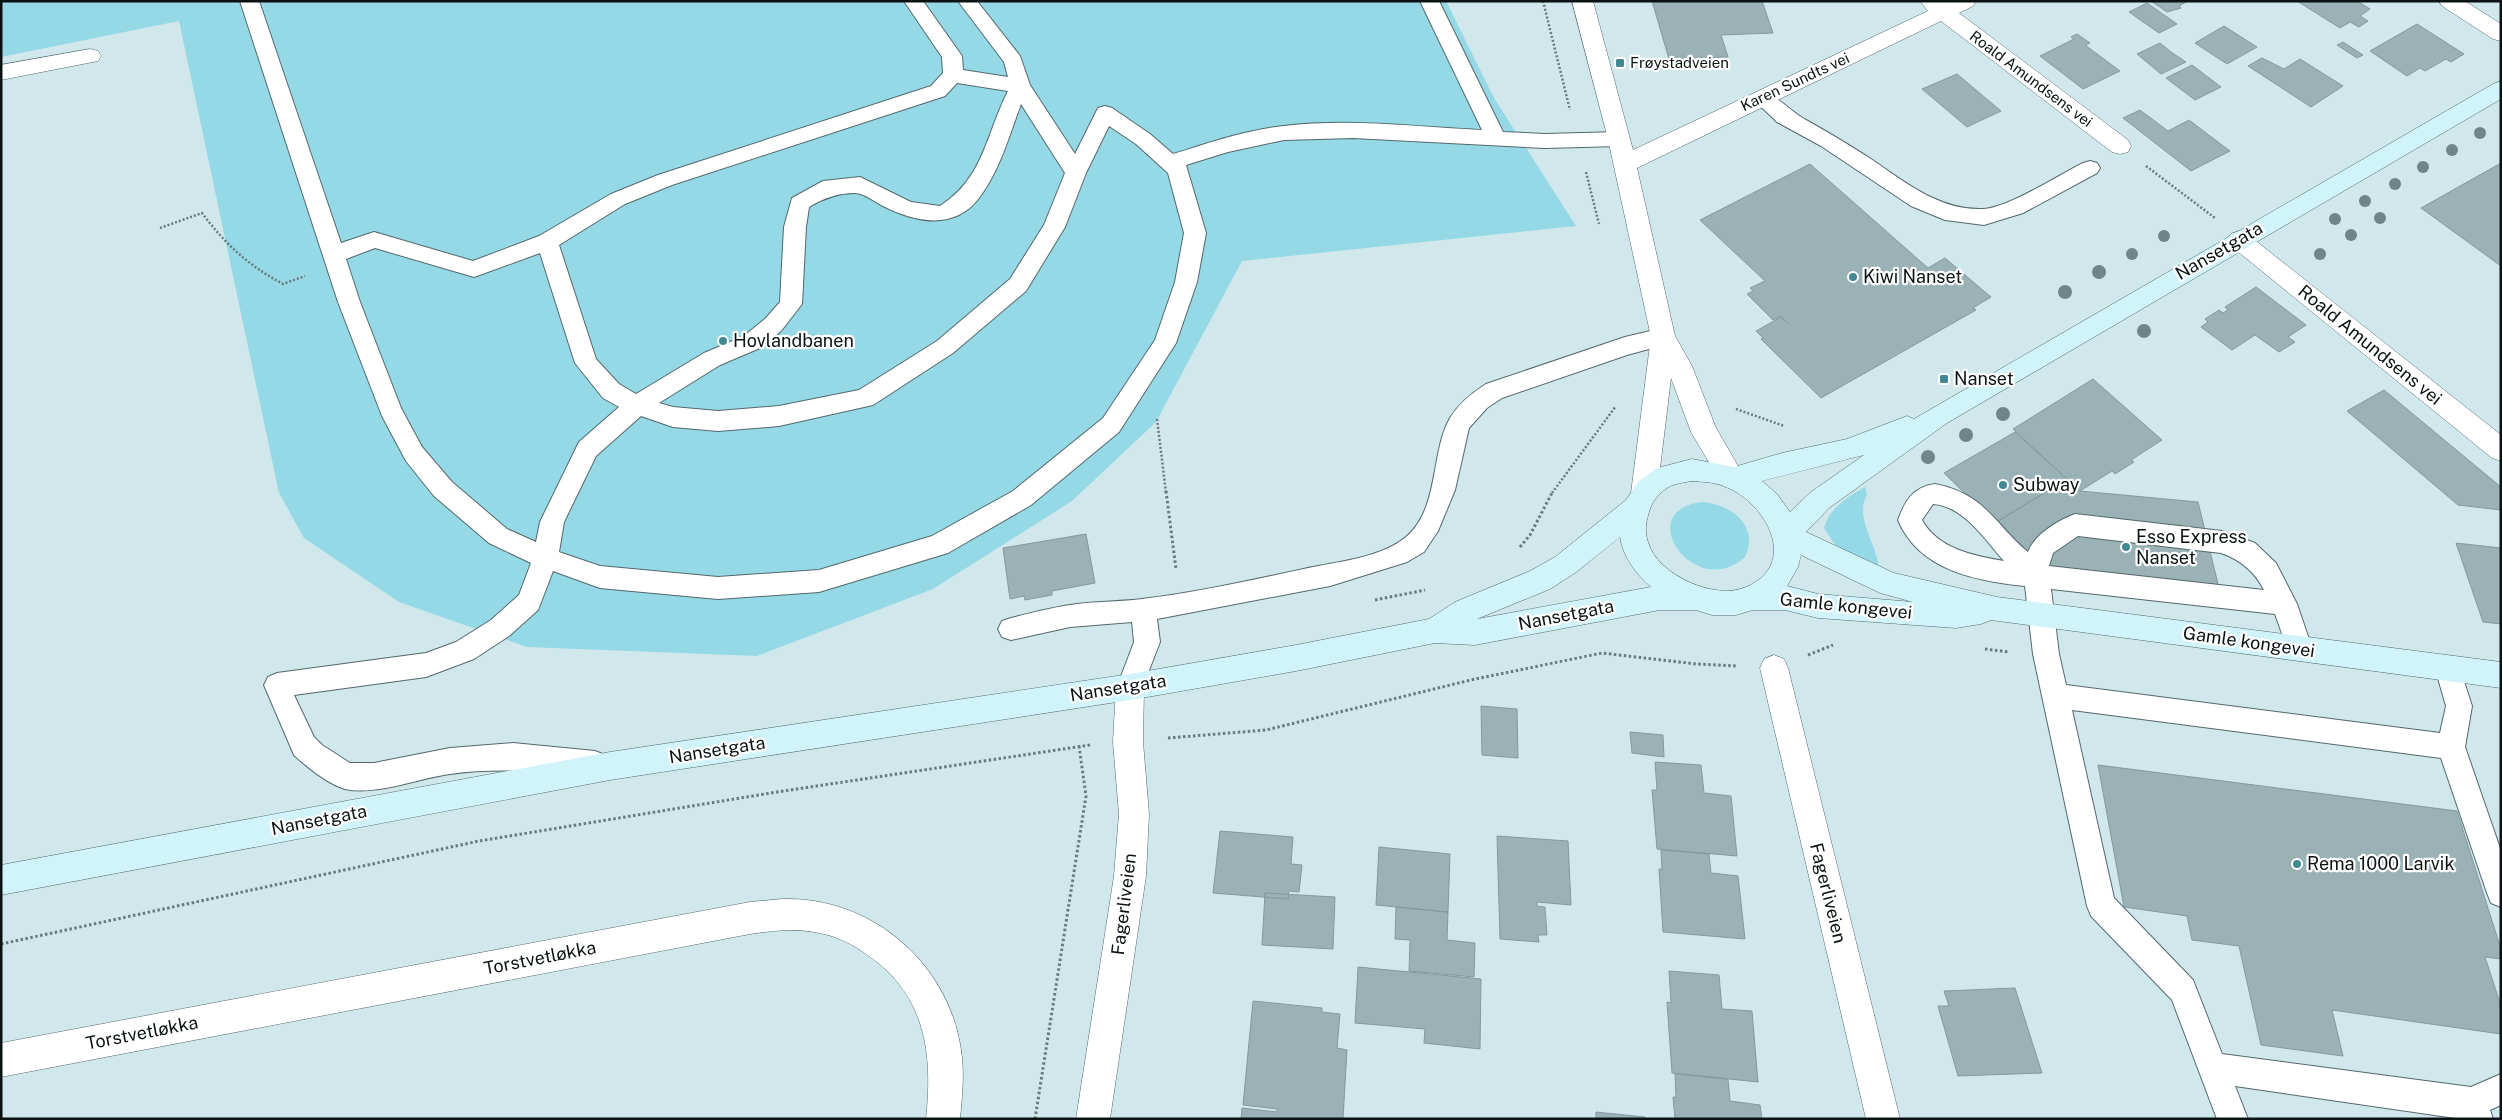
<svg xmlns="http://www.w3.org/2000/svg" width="2502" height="1120" font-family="'Public Sans',sans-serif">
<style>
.green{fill:#94d9e5}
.building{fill:#9ab1b5;stroke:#83999d}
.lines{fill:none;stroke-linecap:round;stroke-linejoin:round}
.lane-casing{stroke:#53686c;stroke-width:2}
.street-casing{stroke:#53686c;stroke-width:1}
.secondary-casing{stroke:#53686c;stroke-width:1}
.path-far1{stroke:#6a7a7c;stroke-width:2.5;stroke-dasharray:2 2;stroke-linecap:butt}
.path{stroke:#6a7a7c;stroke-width:3;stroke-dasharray:2.5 2.5;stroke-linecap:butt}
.lane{fill:#fff;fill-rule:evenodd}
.street{fill:#fff;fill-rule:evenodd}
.secondary{fill:#d0f4f9;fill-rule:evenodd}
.tree{fill:#6f8589}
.poi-dot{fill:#428892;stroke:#fff;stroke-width:2}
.labels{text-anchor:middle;stroke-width:4.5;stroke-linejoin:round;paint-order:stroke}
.far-poi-label{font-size:15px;fill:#0a1213;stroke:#fff;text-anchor:start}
.far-street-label{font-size:15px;fill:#0a1213;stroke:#fff}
.street-label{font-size:18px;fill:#0a1213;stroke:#fff}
.poi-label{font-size:18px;fill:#0a1213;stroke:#fff;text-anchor:start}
</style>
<rect width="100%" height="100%" fill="#d0e8ec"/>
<!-- green -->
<path class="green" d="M 1,1 L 1446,1 L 1494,98 L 1576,226 L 1242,261 L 1156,422 L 1072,501 L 933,589 L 757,656 L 527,647 L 399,602 L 304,538 L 279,493 L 179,21 L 1,57 Z
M 1865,487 L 1867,494 C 1854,519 1877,543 1879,569 L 1837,548 L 1824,528 C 1830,507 1848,497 1865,487 Z
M 1702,502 C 1731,504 1760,526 1745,557 C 1696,602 1630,511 1702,502 Z"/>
<!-- building -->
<path class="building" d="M 1652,1 L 1762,1 L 1773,33 L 1721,35 L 1728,57 L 1669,59 Z
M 2151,1 L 2188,1 L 2179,6 L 2181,8 L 2167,12 Z
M 2297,1 L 2357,1 L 2370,9 L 2360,16 L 2368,21 L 2359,27 L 2350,22 L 2340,28 Z
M 2147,3 L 2177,24 L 2159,33 L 2129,12 Z
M 2417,24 L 2464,54 L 2451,62 L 2446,59 L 2425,71 L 2420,68 L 2407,76 L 2370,51 Z
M 2224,26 L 2257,47 L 2227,64 L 2195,43 Z
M 2077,34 L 2090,43 L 2085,45 L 2120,71 L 2083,89 L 2040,56 L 2074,39 L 2071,37 Z
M 2343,42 L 2363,55 L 2357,58 L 2337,45 Z
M 2160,43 L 2171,52 L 2186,62 L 2161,74 L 2137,54 Z
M 2262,58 L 2284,69 L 2300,59 L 2343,86 L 2311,107 L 2248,66 Z
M 2192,65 L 2221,87 L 2195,100 L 2166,78 Z
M 1957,74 L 2001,111 L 1967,127 L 1922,89 Z
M 2140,110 L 2168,131 L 2189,120 L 2230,151 L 2191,171 L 2123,118 Z
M 2501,163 L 2501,266 L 2421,208 Z
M 1810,164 L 1928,268 L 1945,258 L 1991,297 L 1973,308 L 1976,310 L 1821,398 L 1761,339 L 1763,338 L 1756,331 L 1781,317 L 1788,324 L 1781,316 L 1773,320 L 1747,294 L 1753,291 L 1750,288 L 1765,281 L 1700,220 Z
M 2256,287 L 2306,325 L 2288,337 L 2295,342 L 2279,352 L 2255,335 L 2232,350 L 2201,327 L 2208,322 L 2205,319 L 2219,310 L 2223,313 L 2228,310 L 2225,307 Z
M 2093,379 L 2162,440 L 2131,460 L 2134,462 L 2115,474 L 2112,471 L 2080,491 L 2013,429 Z
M 2384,390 L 2501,487 L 2501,510 L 2458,505 L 2347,411 Z
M 2015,432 L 2067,479 L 1995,523 L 1944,473 Z
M 2067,479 L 2080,491 L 2198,502 L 2220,592 L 2047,572 L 1995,523 Z
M 1086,534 L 1095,583 L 1052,591 L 1052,595 L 1025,600 L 1024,596 L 1010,599 L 1003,548 Z
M 2456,543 L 2501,548 L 2501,624 L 2483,622 Z
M 1481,706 L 1517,709 L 1518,758 L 1482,755 Z
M 1630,732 L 1663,735 L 1664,757 L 1632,753 Z
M 1655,762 L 1701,765 L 1704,793 L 1731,796 L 1737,856 L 1657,849 L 1652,790 L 1657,790 Z
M 2098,765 L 2457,811 L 2501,949 L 2501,959 L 2485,957 L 2501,1006 L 2501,1034 L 2332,1010 L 2343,1056 L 2261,1045 L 2239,946 L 2192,940 L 2187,916 L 2124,907 Z
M 1220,831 L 1293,837 L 1291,864 L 1302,865 L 1299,892 L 1289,891 L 1288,899 L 1213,893 Z
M 1497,836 L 1568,841 L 1571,905 L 1537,902 L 1537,906 L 1545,907 L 1547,935 L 1538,935 L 1539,942 L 1500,939 Z
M 1379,847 L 1450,854 L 1448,912 L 1376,905 Z
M 1661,850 L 1709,854 L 1711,873 L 1738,876 L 1745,939 L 1663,932 L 1659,869 L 1662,869 Z
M 1265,893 L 1335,897 L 1333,949 L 1262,945 Z
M 1396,907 L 1448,912 L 1447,940 L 1475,943 L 1474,977 L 1409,971 L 1410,940 L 1395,939 Z
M 1358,967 L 1481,979 L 1480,1049 L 1424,1043 L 1425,1029 L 1355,1023 Z
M 1669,971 L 1719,975 L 1722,1009 L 1752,1011 L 1758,1082 L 1672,1073 L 1667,1002 L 1671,1003 Z
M 2015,988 L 2042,1073 L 1958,1076 L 1938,1006 L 1949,1006 L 1944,991 Z
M 1253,1001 L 1322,1008 L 1322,1012 L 1340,1014 L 1337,1048 L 1347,1050 L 1343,1119 L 1241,1119 L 1242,1108 L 1277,1112 L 1277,1109 L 1243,1105 Z
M 1675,1074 L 1728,1079 L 1730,1101 L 1760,1105 L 1762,1119 L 1675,1119 L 1673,1097 L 1676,1097 Z
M 1596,1112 L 1645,1117 L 1645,1119 L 1596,1119 Z"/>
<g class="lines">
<!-- lane casing -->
<g class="lane-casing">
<path id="lane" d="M 240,1 L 259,1 L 341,243 L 374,232 L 473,261 L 539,236 L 611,194 L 658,175 L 931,86 L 943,73 L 942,57 L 904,1 L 923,1 L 962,56 L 963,70 L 1008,77 L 1004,62 L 958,1 L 977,1 L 1020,56 L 1030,85 L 1075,154 L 1098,108 L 1105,106 L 1112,108 L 1150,134 L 1173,154 C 1209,143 1246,130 1284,126 C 1349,118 1417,127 1482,130 L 1420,1 L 1439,1 L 1503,132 L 1545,134 L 1619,132 L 1626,134 L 1629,139 L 1626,144 L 1619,146 L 1545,148 L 1353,138 L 1284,140 L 1228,152 L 1186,165 L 1206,233 L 1197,282 L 1176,343 L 1119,432 L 1031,505 L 948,553 L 819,592 L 718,599 L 600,588 L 553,571 L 538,610 L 509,636 L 474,659 L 426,677 L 294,695 L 314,737 L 322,745 L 350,763 L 374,763 L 450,748 L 513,743 L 595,751 L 605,755 L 609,764 L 605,773 L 595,777 C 545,772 501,767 450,774 C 419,778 376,796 345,789 C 328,784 307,767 294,755 L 264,685 L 268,677 L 277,673 L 426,653 L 456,642 L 491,620 L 519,595 L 531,563 L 489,543 L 434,496 L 406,461 L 382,416 L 338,302 ZM 957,83 L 1008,91 C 986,134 984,178 940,206 L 911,202 L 860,177 L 823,181 L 792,198 L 784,227 L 780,302 L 765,319 L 744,336 L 704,353 L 636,394 L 619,384 L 596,359 L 559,245 L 625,204 L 672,185 L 945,96 ZM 1021,104 L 1065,173 L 1044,225 L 1010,279 L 937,341 L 859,390 L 779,406 L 718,411 L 673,407 L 659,403 L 720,365 L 760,348 L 781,331 L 802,304 L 806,227 L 809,207 C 824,198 838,193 855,193 C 864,193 875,202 883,206 C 915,222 954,231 979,198 C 1000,170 1009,136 1021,104 ZM 1109,126 L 1136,144 L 1168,173 L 1184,233 L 1175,282 L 1155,340 L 1103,418 L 1013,491 L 932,536 L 819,570 L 718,577 L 600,566 L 559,552 L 564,522 L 596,456 L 641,416 L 673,427 L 718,431 L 779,426 L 873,405 L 953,353 L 1026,291 L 1065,227 L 1086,173 ZM 375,248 L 474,277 L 540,253 L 575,363 L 603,398 L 619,407 L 579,442 L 540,522 L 536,542 L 507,529 L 452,482 L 422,447 L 401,408 L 360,302 L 346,259 Z
M 1762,91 C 1778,96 1791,112 1806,120 C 1828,132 1849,145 1871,159 C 1905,182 1940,211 1983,209 C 2008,208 2059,175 2083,163 L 2090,161 L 2097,163 L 2100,168 L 2097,173 L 2023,213 L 1984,225 L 1945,220 L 1911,206 L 1821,146 L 1777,122 L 1752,98 L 1755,93 Z
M 1663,328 L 1671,331 L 1674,337 L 1671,343 L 1627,355 L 1502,398 L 1487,408 L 1469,428 L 1455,490 L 1438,531 L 1424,552 L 1407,562 L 1330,586 L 1157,619 L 1160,642 L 1139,696 L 1130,699 L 1121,696 L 1117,687 L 1134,642 L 1132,622 L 1070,627 L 1011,640 L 1002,637 L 998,629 L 1002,621 L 1011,618 C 1031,613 1050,608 1070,605 C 1094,601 1118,602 1142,599 C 1199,592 1257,579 1313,567 C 1342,561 1382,557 1406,537 C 1440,508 1430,453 1450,418 C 1459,403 1472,393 1486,384 L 1625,337 Z
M 1935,484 C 1986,494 1993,523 2028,552 C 2035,534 2057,521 2075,514 L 2222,531 L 2255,543 L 2276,563 L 2297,604 L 2312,648 L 2308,656 L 2299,660 L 2290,656 L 2275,614 L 2051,589 L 2059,654 L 2066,685 L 2440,733 L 2446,706 L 2435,668 L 2439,660 L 2448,656 L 2457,660 L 2472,706 L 2465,747 L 2501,851 L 2501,907 L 2491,903 L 2487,893 L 2441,758 L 2072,710 L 2114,898 L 2193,980 L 2222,1054 L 2471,1087 L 2501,1074 L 2501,1105 L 2490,1110 L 2493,1119 L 2462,1119 L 2235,1086 L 2248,1119 L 2217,1119 L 2172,1000 L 2091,916 L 2087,906 L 2033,654 L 2025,586 C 1975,581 1919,570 1898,520 C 1905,501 1913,487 1935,484 ZM 1933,504 C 1964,506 1986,541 2004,561 C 1974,556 1938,549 1922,520 ZM 2078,536 L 2221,553 C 2241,560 2255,572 2264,590 L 2049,566 L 2053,553 Z"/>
</g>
<!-- street casing -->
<g class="street-casing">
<path id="street" d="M 1572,1 L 1593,1 L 1633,150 L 1928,11 L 1920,1 L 1976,1 L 1973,6 L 1959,13 L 2128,140 L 2131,146 L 2128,152 L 2120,154 L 2112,152 L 1941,21 L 1637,168 L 1675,336 L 1692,366 L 1716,428 L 1745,478 L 1741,486 L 1732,489 L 1723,486 L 1691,432 L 1671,378 L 1657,493 L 1653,501 L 1644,504 L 1635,501 L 1631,493 L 1651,337 L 1608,139 Z
M 2439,1 L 2465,1 L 2501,24 L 2501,41 L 2493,39 L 2442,6 Z
M 90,49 L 98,51 L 101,56 L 98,61 L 1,80 L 1,65 Z
M 2239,231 L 2247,234 L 2501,435 L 2501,461 L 2492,458 L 2231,246 L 2227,240 L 2231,234 Z
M 1774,655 L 1784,659 L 1788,668 L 1900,1119 L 1866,1119 L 1760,668 L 1764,659 Z
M 1130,674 L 1140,678 L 1144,687 L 1143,742 L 1149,814 L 1146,876 L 1110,1119 L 1076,1119 L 1114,876 L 1119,814 L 1113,742 L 1116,687 L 1120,678 Z
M 782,899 C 873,896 953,966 962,1058 C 964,1078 962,1098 960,1119 L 926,1119 C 933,1054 926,996 869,956 C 853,944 835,935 814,932 C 793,928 771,931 750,934 L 1,1077 L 1,1043 L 750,902 Z"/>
</g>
<!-- secondary casing -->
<g class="secondary-casing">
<path id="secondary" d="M 2501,81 L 2501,99 L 1947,423 L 1829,508 L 1806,532 L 1894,573 L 1997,597 L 2501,662 L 2501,688 L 1991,620 L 1981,624 L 1956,628 L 1818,618 L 1785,610 L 1753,610 L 1736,615 L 1712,615 L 1696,610 L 1660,610 L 1475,645 L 1435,643 L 1296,671 L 1130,700 L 610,780 L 1,895 L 1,865 L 610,752 L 1130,674 L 1296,645 L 1429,619 L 1455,602 L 1530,571 L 1555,557 L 1626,500 L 1638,482 L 1657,468 L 1692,459 L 1734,467 L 1782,453 L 1847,439 L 1907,416 L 1914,419 L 2493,84 ZM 1864,455 L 1811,492 L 1790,512 L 1777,494 L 1762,481 ZM 1692,481 C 1703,482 1716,482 1726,487 C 1766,503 1800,564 1746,587 C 1716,601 1657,575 1648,542 C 1644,530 1646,521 1650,509 C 1653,499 1664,488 1673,485 C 1679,483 1686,482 1692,481 ZM 1620,537 C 1623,557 1636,574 1651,587 L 1477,619 L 1550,589 L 1575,573 ZM 1801,555 L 1880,593 L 1913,602 L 1818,594 L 1787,586 L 1798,567 Z"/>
</g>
<!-- path-far1 -->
<path class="path-far1" d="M 1543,1 L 1570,110
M 2146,166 L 2215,218
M 1586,172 L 1599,224
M 160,228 L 202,213 C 225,244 249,266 283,284 L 305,276
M 1736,409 L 1784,426
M 1157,419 L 1166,493
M 1552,493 L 1616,406"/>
<!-- path -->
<path class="path" d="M 1166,491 L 1176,569
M 1520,547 L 1530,535 L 1553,491
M 1375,600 L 1425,590
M 1985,649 L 2009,652
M 1808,655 L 1833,645
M 1168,738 L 1266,730 L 1475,679 L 1602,653 L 1696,664 L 1737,666
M 1,944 L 479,841 L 777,792 L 1090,745
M 1035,1119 L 1086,796 L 1079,746"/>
<!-- lane -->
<use href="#lane" class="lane"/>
<!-- street -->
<use href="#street" class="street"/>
<!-- secondary -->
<use href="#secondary" class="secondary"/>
</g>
<!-- trees -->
<g class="tree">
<circle cx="2480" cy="133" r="6"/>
<circle cx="2452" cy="150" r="6"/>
<circle cx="2423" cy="167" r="6"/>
<circle cx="2395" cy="184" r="6"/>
<circle cx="2365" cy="201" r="6"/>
<circle cx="2380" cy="218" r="6"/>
<circle cx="2335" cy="219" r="6"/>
<circle cx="2351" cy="235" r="6"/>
<circle cx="2164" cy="236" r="6"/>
<circle cx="2132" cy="254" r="6"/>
<circle cx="2320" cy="254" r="6"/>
<circle cx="2099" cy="272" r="7"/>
<circle cx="2065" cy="292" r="7"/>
<circle cx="2144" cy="331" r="7"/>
<circle cx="2003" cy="414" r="7"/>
<circle cx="1966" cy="435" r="7"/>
<circle cx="1928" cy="457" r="7"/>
</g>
<!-- markers -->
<g class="poi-dot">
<rect x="1615" y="58" width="10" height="10" rx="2.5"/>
<circle cx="1853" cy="277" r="5"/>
<circle cx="723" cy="341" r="5"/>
<rect x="1939" y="374" width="10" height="10" rx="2.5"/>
<circle cx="2003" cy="485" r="5"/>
<circle cx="2126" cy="547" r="5"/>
<circle cx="2297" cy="864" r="5"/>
</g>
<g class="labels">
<!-- far-poi labels -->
<g class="far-poi-label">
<text x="1630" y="68">Frøystadveien</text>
</g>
<!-- far-street labels -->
<g class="far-street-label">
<text transform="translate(2031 79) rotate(37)" y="5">Roald Amundsens vei</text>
<text transform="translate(1795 82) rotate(-25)" y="5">Karen Sundts vei</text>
</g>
<!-- street labels -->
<g class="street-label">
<text transform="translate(2219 251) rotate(-30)" y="6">Nansetgata</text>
<text transform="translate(2370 345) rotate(39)" y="6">Roald Amundsens vei</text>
<text transform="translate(1846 606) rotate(6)" y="6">Gamle kongevei</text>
<text transform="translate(1566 615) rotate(-11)" y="6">Nansetgata</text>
<text transform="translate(2249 642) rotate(8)" y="6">Gamle kongevei</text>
<text transform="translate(1118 688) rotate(-9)" y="6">Nansetgata</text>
<text transform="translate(717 750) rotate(-9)" y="6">Nansetgata</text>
<text transform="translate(319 820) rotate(-11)" y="6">Nansetgata</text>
<text transform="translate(1828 893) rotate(76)" y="6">Fagerliveien</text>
<text transform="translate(1124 904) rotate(-83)" y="6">Fagerliveien</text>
<text transform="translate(540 958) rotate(-11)" y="6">Torstvetløkka</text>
<text transform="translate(142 1033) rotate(-11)" y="6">Torstvetløkka</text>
</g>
<!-- poi labels -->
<g class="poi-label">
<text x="1863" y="283">Kiwi Nanset</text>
<text x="733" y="347">Hovlandbanen</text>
<text x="1954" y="385">Nanset</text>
<text x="2013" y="491">Subway</text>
<text x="2136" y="543">Esso Express<tspan x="2136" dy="21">Nanset</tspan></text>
<text x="2307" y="870">Rema 1000 Larvik</text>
</g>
</g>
<!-- border -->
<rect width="2502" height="1120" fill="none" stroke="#0a1213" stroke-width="5"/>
</svg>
